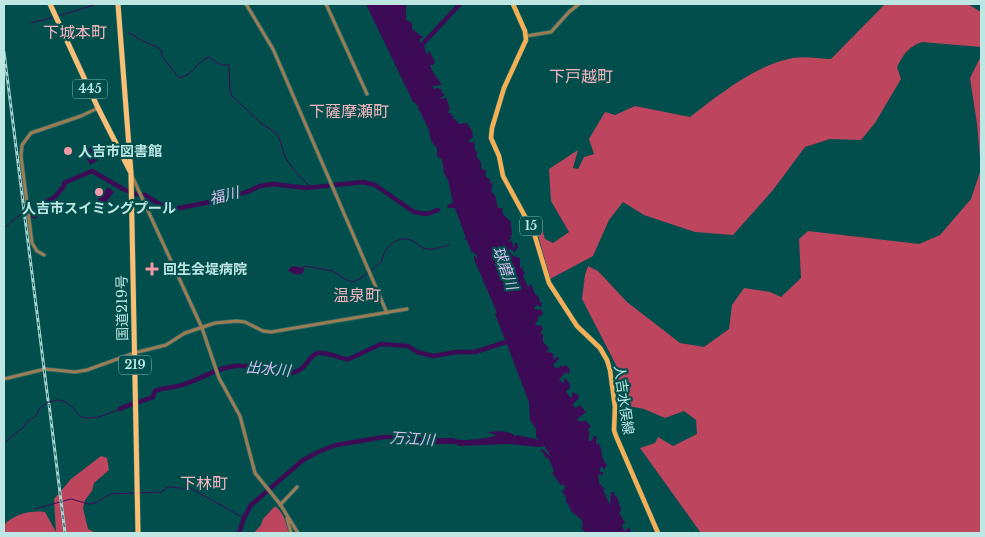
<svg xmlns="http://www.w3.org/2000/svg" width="985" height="537" font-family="'Libre Baskerville','Noto Sans JP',serif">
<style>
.forest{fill:#be455e}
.water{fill:#3d0b55}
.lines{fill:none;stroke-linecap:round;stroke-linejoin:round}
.stream{stroke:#3d0b55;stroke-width:1}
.river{stroke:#3d0b55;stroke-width:4.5}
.tertiary-casing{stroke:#276c6a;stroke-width:4.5}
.primary-casing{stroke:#276c6a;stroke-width:5.5}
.trunk-casing{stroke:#276c6a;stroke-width:6}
.tertiary{stroke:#9d7b53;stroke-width:3}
.primary{stroke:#f5b056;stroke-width:4.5}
.trunk{stroke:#fabe74;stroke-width:5}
.rail-casing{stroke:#a4d1ce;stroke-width:3}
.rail{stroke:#014e4c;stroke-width:1;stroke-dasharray:4;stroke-linecap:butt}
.poi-dot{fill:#f49aa6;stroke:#014e4c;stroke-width:2}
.labels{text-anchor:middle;stroke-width:4.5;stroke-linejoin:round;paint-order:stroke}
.shield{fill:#014e4c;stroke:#85b8b6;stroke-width:1}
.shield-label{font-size:12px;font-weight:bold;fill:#bee6e3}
.poi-label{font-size:14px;font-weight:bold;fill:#bee6e3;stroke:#014e4c;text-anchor:start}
.street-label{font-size:14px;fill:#bee6e3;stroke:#014e4c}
.water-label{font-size:15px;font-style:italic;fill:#dcbff0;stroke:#014e4c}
.quarter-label{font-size:16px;fill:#f8b4bc;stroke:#014e4c}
</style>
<rect width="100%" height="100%" fill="#014e4c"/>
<!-- forest -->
<path class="forest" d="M 885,4 L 968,4 L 981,12 L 981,47 L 922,42 C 909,46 903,55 897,67 L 901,79 L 875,123 L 861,140 L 830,139 L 805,147 L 773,190 L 733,235 L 695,232 L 644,215 L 623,202 L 609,220 L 593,256 L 550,279 L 537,231 L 542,229 L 545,239 L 553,243 L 569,232 L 551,201 L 549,169 L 578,150 L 573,168 L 578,169 L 584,157 L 594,154 L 589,139 L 605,112 L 615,115 L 635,106 L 690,117 C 718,95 757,64 793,58 C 805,56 819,59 831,59 Z
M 981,56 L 981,168 L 977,124 L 970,78 Z
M 981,169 L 981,533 L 701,533 L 640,448 L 655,443 L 658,437 L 673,446 L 697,434 L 696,420 L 684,411 L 665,418 L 644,409 L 623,405 L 618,392 L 616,365 L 582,299 L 585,275 L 588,266 L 598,271 L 627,302 L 680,343 L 704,347 L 729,329 L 732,305 L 744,288 L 770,292 L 781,297 L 801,278 L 799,239 L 808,231 L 919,244 L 940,235 L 971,199 Z
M 101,456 L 107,458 L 109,470 L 94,483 L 92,491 L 85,500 L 83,508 L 88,529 L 96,533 L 4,533 L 4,525 C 14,514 31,510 45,512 L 56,532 L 54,499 L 71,479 Z
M 275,506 C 284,513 286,522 289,533 L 254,533 L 261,525 L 263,519 Z"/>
<!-- water -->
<path class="water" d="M 366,4 L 406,4 L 406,20 L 412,23 L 412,29 L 424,38 L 420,38 L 420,44 L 424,45 L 426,53 L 428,54 L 429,50 L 435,62 L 433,65 L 430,65 C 432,73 438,78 442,85 L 432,86 L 434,89 L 438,88 L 441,89 L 442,93 L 445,95 L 440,98 L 442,99 L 446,97 L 450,109 L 447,113 L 450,113 L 454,117 L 452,119 L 455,119 L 459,124 L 467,123 L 472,131 L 473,137 L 468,141 L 472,143 L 474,140 L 475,150 L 478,153 L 476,156 L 481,162 L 481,169 L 485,170 L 487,172 L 485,174 L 487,178 L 490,179 L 490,183 L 493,183 L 491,192 L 495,195 L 498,208 L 502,208 L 503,214 L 511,222 L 512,235 L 509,237 L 512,237 L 508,242 L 512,241 L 514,250 L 515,243 L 517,243 L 518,247 L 515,252 L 510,249 L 508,251 L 514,256 L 520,258 L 520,268 L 523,267 L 522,269 L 525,273 L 523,276 L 528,287 L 531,284 L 535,294 L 538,296 L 540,302 L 542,303 L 541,307 L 536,305 L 534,309 L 539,310 L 541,309 L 543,313 L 540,317 L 538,315 L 538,320 L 535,324 L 538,326 L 541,325 L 543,329 L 540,334 L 543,334 L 543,342 L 549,348 L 547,352 L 553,353 L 554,360 L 557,356 L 559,359 L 553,365 L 554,367 L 559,368 L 561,365 L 563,367 L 566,365 L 570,369 L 569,374 L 566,372 L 559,379 L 564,384 L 564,379 L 566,379 L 570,384 L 570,388 L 566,391 L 570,397 L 572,397 L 572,392 L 579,395 L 578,399 L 572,405 L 576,408 L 580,405 L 586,412 L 577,419 L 580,422 L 582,421 L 584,422 L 585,420 L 591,426 L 588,430 L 590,434 L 589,435 L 589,441 L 591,441 L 594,436 L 597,437 L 596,444 L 598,444 L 598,442 C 604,451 599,455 607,465 L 605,468 L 605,470 L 602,467 L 600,468 L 600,472 L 603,472 L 603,475 L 598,474 L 599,483 L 605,489 L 603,490 L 610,505 L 611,492 L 614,492 L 614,494 L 617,497 L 621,510 L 619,513 L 626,524 L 623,523 L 622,527 L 625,531 L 629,527 L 631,533 L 585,533 L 579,524 L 583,528 L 582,520 L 572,512 L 566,501 L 566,497 L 561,490 L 564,491 L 565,486 L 562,484 L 561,486 C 557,479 556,478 552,473 L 554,471 L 549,459 L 545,457 L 543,452 L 541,451 L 541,449 L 544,450 L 552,458 L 544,446 L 539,447 L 509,444 L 458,446 L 457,444 L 410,444 L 414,441 L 382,438 L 398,435 L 424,438 L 453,438 C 460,442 483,439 495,436 L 496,435 L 487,432 C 496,431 509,430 515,436 L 517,435 L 540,440 L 536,437 L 536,429 L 530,420 L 529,402 L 506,342 L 503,342 L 505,340 L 495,314 L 497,313 L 474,259 L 474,255 L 477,259 L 477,255 L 471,251 L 467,240 L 464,239 L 466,238 L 455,208 L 448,208 L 447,205 L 453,203 L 448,180 L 444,173 L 442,160 L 437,156 L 437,148 L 431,141 L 429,130 L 418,108 L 419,107 L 413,101 L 414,104 Z
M 92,147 L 98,160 L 90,165 L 83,152 Z
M 108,187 L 114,192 L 102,207 L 96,202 Z
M 292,266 L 304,268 L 303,273 C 298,276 294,274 288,271 Z"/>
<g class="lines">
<!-- stream -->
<path class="stream" d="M 58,16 L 97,4
M 31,23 L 54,17
M 128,32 L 143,41 L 157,47 L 161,50 L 162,56 L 179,78 C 193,76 197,61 209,57 L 219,64 L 229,65 L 230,91 L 232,96 L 262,124 L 278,134 L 285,157 L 294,170 L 310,187
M 4,228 L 22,213
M 301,269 L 304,266 L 333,271 L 345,279 L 353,282 L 363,277 L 382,261 C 383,248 398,235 411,240 C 416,242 418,246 421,247 C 429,252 442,247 449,245
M 4,443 L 25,426 L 26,422 C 32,419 38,416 39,409 C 51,399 62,396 73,408 C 76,411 78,415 82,417 C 94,421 109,413 120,409
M 138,493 L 161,492 L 168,487 L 192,489 L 244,518
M 35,509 L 71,499 L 89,504 L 95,503 L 111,494 L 134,493"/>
<!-- river -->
<path class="river" d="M 418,49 L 460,4
M 30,215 L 35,216 L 42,203 L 54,198 L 64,186 L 64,183 L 92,171 L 123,189 L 136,194 L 145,195 L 169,210 L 205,203 L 247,192 L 260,186 L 273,184 L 306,188 L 363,182 L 375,185 L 414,212 L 427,214 L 438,210
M 120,409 C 131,403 142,402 153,397 L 155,391 C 165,387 175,388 185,384 C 201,379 218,367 236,366 C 253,364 271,376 292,373 C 308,370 308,354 319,353 C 330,352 339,359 349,359 L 381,344 L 408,346 L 417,352 L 433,356 L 456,352 L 475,352 L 509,341
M 239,533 L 244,518 L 251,505 L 303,460 L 318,452 L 336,445 L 384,437 L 391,437"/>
<!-- tertiary casing -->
<g class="tertiary-casing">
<path id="tertiary" d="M 246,4 L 273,49 L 387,313
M 326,4 L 367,94
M 526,36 L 551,32 L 569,12 L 579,4
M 132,176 L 202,328 L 219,378 L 240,416 L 255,473 L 280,504 L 298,533
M 44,255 L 37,251 L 32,243 L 21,156 L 22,145 L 31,133 L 81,116 L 98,108
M 4,379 L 45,369 L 75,372 L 87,370 L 134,353 L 166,345 L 185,333 L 215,323 L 237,321 L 245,322 L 263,331 L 271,332 L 407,309
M 280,505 L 297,487
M 287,518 L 291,533"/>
</g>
<!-- primary casing -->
<g class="primary-casing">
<path id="primary" d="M 513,4 L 525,31 L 526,40 L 504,88 L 492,128 L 491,138 L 499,156 L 503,176 L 534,233 L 549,283 L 577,326 L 600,348 L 607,360 L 610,370 L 615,407 L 614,430 L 616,436 L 658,533"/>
</g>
<!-- trunk casing -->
<g class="trunk-casing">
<path id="trunk" d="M 50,4 L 98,108 L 130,171
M 118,4 L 131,173 L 138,533"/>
</g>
<!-- tertiary -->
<use href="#tertiary" class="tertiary"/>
<!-- primary -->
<use href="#primary" class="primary"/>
<!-- trunk -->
<use href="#trunk" class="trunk"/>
<!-- rail casing -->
<g class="rail-casing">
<path id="rail" d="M 4,52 L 48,400
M 49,404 L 65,533"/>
</g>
<!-- rail -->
<use href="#rail" class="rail"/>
</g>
<!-- markers -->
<g class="poi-dot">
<circle cx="68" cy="151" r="5"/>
<circle cx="99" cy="192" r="5"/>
<path d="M149.5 261.5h5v5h5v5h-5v5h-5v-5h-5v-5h5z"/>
</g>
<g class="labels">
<!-- shield labels -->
<g class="shield">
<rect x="72.5" y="79.5" width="35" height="19" rx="4"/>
<rect x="520" y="216.5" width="22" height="19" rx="4"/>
<rect x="119" y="355.5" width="32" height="19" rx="4"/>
</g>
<g class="shield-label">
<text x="90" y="93">445</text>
<text x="531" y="230">15</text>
<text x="135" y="369">219</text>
</g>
<!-- poi labels -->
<g class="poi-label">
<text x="78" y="156">人吉市図書館</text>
<text x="99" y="213" text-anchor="middle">人吉市スイミングプール</text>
<text x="163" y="274">回生会堤病院</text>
</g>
<!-- street labels -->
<g class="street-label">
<text transform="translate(122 308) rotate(-91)" y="5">国道219号</text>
<text transform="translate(624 400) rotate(82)" y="5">人吉水俣線</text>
</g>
<!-- water labels -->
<g class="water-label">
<text transform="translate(224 196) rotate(-14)" y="5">福川</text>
<text transform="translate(505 268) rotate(70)" y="5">球磨川</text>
<text transform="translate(268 369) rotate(5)" y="5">出水川</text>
<text transform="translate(412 439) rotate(3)" y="5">万江川</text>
</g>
<!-- quarter labels -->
<g class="quarter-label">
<text x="75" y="38">下城本町</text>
<text x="581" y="82">下戸越町</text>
<text x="349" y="117">下薩摩瀬町</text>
<text x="357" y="301">温泉町</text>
<text x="204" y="489">下林町</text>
</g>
</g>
<!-- border -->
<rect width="985" height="537" fill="none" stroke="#bee6e3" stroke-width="10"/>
</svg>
